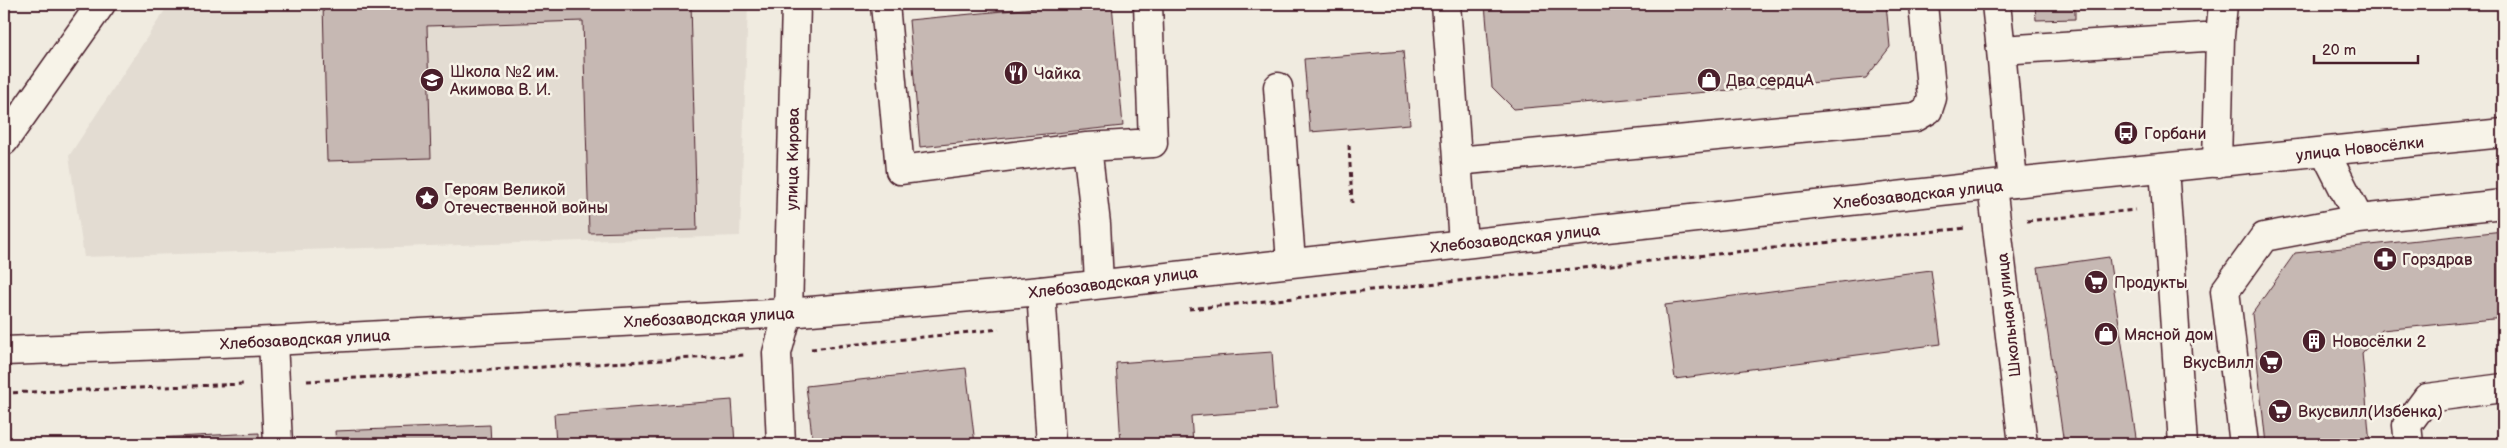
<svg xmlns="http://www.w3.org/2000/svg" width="2507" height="448" font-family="'Balsamiq Sans',sans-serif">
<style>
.built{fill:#e3dcd2}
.green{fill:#d8cdc6;stroke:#917678}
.building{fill:#c6b8b3;stroke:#4a1f2b}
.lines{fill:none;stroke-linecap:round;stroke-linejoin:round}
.minor-casing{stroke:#4a1f2b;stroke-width:31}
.major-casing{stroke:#4a1f2b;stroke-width:31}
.path{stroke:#4a1f2b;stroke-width:3;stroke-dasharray:5 4;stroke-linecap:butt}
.minor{stroke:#f7f3e8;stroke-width:28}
.major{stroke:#f7f3e8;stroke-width:28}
.labels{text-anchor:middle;stroke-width:5;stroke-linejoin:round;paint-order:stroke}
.poi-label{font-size:16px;fill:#4a1f2b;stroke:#f7f3e8;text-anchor:start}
.street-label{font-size:16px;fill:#4a1f2b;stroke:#f7f3e8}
</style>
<rect width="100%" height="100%" fill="#f0ebe0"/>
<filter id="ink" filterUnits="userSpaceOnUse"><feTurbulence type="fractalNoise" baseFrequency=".02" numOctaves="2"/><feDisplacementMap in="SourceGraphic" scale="10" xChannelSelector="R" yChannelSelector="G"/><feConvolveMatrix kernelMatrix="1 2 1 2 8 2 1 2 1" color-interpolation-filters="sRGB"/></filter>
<g filter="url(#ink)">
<!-- built -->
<path class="built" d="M 169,4 L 748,4 L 740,236 L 84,257 L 69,156 Z"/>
<!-- green -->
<path class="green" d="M 2503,440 L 2503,444 L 2467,444 Z"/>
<!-- building -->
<path class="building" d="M 323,4 L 691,4 L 697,230 L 589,233 L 583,21 L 427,26 L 431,158 L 327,161 Z
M 1076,4 L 1112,4 L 1123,126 L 920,147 L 909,20 Z
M 1485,4 L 1886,4 L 1890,47 L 1866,78 L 1514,109 L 1492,87 Z
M 2035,4 L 2075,4 L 2075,19 L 2036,20 Z
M 1403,51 L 1410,124 L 1310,132 L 1304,59 Z
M 2503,231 L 2503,318 L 2382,330 L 2362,353 L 2370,444 L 2266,444 L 2252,314 L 2295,253 Z
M 2109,257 L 2137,444 L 2064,444 L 2038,267 Z
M 1931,270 L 1941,344 L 1675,379 L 1665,305 Z
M 1272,352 L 1276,410 L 1191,416 L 1193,444 L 1121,444 L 1116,363 Z
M 966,368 L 975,444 L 813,444 L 806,386 Z
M 732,400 L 735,444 L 556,444 L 554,414 Z
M 490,425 L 491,444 L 336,444 L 335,431 Z
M 259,433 L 259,444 L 27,444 Z"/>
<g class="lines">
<!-- minor casing -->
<g class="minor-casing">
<path id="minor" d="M 885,4 L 900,170 L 1087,147 L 1153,143 L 1148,4
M 1446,4 L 1463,243
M 1996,4 L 2001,50
M 2220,36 L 2223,4
M 1278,87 L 1291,262
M 4,141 L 101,4
M 1087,147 L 1096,224 L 1099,283
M 2325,152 L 2359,219
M 1457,161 L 1916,117 L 1928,110 L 1932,98 L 1923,4
M 2164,168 L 2183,444
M 2013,183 L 2001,50 L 2220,36 L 2217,163
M 1992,186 L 2023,444
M 1041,291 L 1051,444
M 273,341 L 278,444
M 781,444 L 777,353 L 788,313 L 796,4
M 2244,444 L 2225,291 L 2264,237 L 2359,219 L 2503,204
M 2409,444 L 2407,425 L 2427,398 L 2503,388"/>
</g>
<!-- major casing -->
<g class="major-casing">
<path id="major" d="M 4,351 L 273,341 L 788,313 L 1041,291 L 2013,183 L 2503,133"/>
</g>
<!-- path -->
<path class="path" d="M 1349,145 L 1352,203
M 2027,221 L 2135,210
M 1189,309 L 1966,228
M 811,349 L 999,329
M 307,381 L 745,355
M 4,393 L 244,384"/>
<!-- minor -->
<use href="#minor" class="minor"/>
<!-- major -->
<use href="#major" class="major"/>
</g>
</g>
<!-- icons -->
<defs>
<g id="restaurant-disc" transform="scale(1.25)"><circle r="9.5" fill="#4a1f2b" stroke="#f7f3e8"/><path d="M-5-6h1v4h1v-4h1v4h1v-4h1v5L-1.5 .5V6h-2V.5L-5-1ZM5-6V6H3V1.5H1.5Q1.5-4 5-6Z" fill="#fff"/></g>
<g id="school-disc" transform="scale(1.25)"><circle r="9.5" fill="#4a1f2b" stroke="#f7f3e8"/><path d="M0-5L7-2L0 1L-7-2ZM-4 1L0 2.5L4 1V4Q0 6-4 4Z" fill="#fff"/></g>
<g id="shop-disc" transform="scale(1.25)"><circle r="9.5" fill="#4a1f2b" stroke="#f7f3e8"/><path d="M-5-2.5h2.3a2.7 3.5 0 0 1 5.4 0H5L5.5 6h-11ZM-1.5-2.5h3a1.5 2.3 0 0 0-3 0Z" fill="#fff"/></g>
<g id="bus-disc" transform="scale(1.25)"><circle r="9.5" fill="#4a1f2b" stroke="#f7f3e8"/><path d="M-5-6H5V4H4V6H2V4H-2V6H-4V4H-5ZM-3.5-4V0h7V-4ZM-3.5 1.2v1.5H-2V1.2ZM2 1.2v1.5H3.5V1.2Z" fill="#fff"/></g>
<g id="sight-disc" transform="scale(1.25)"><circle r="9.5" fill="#4a1f2b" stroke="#f7f3e8"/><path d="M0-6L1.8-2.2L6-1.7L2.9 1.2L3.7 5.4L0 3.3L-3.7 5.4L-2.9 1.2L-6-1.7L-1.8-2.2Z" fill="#fff"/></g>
<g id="pharmacy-disc" transform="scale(1.25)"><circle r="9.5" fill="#4a1f2b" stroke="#f7f3e8"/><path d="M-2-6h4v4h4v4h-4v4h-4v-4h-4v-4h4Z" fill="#fff"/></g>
<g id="supermarket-disc" transform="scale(1.25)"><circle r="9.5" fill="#4a1f2b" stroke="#f7f3e8"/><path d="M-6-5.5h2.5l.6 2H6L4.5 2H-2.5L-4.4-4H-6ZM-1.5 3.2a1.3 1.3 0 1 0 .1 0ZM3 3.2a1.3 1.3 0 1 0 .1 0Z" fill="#fff"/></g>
<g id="building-disc" transform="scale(1.25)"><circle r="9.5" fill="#4a1f2b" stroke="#f7f3e8"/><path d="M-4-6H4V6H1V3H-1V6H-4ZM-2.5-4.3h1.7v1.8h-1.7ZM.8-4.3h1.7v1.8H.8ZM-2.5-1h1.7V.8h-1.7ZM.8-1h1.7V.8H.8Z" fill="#fff"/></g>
</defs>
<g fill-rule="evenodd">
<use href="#restaurant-disc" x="1016" y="73"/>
<use href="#school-disc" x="432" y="80"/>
<use href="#shop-disc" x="1709" y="80"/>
<use href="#bus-disc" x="2126" y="133"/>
<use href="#sight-disc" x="427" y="198"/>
<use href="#pharmacy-disc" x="2385" y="259"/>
<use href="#supermarket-disc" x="2096" y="282"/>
<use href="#shop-disc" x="2106" y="334"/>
<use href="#building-disc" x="2314" y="341"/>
<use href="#supermarket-disc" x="2271" y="362"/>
<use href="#supermarket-disc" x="2280" y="411"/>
</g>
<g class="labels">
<!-- poi labels -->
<g class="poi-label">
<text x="450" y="77">Школа №2 им.<tspan x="450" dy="18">Акимова В. И.</tspan></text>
<text x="1034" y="79">Чайка</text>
<text x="1726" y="86">Два сердцА</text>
<text x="2144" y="139">Горбани</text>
<text x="444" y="195">Героям Великой<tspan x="444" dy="18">Отечественной войны</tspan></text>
<text x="2402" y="265">Горздрав</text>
<text x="2114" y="288">Продукты</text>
<text x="2124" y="340">Мясной дом</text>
<text x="2332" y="347">Новосёлки 2</text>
<text x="2254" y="368" text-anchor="end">ВкусВилл</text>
<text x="2298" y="417">Вкусвилл(Избенка)</text>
</g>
<!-- street labels -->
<g class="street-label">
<text transform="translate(2360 148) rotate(-6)" y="6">улица Новосёлки</text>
<text transform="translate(792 159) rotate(-89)" y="6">улица Кирова</text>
<text transform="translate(1918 194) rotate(-6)" y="6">Хлебозаводская улица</text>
<text transform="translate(1515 238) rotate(-6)" y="6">Хлебозаводская улица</text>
<text transform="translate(1113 282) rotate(-7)" y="6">Хлебозаводская улица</text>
<text transform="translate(2008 315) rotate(-96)" y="6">Школьная улица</text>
<text transform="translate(709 317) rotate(-3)" y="6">Хлебозаводская улица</text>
<text transform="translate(305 339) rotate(-3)" y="6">Хлебозаводская улица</text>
</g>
</g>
<!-- margin -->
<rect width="2507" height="448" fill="none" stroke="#f7f3e8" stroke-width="20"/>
<rect x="10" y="10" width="2487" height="428" fill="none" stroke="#4a1f2b" stroke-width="2" filter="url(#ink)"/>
<!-- scale -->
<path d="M2314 55v8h104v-8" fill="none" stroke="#4a1f2b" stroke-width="2.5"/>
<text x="2322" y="55" font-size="15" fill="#4a1f2b" stroke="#f7f3e8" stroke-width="4" paint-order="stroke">20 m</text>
</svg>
